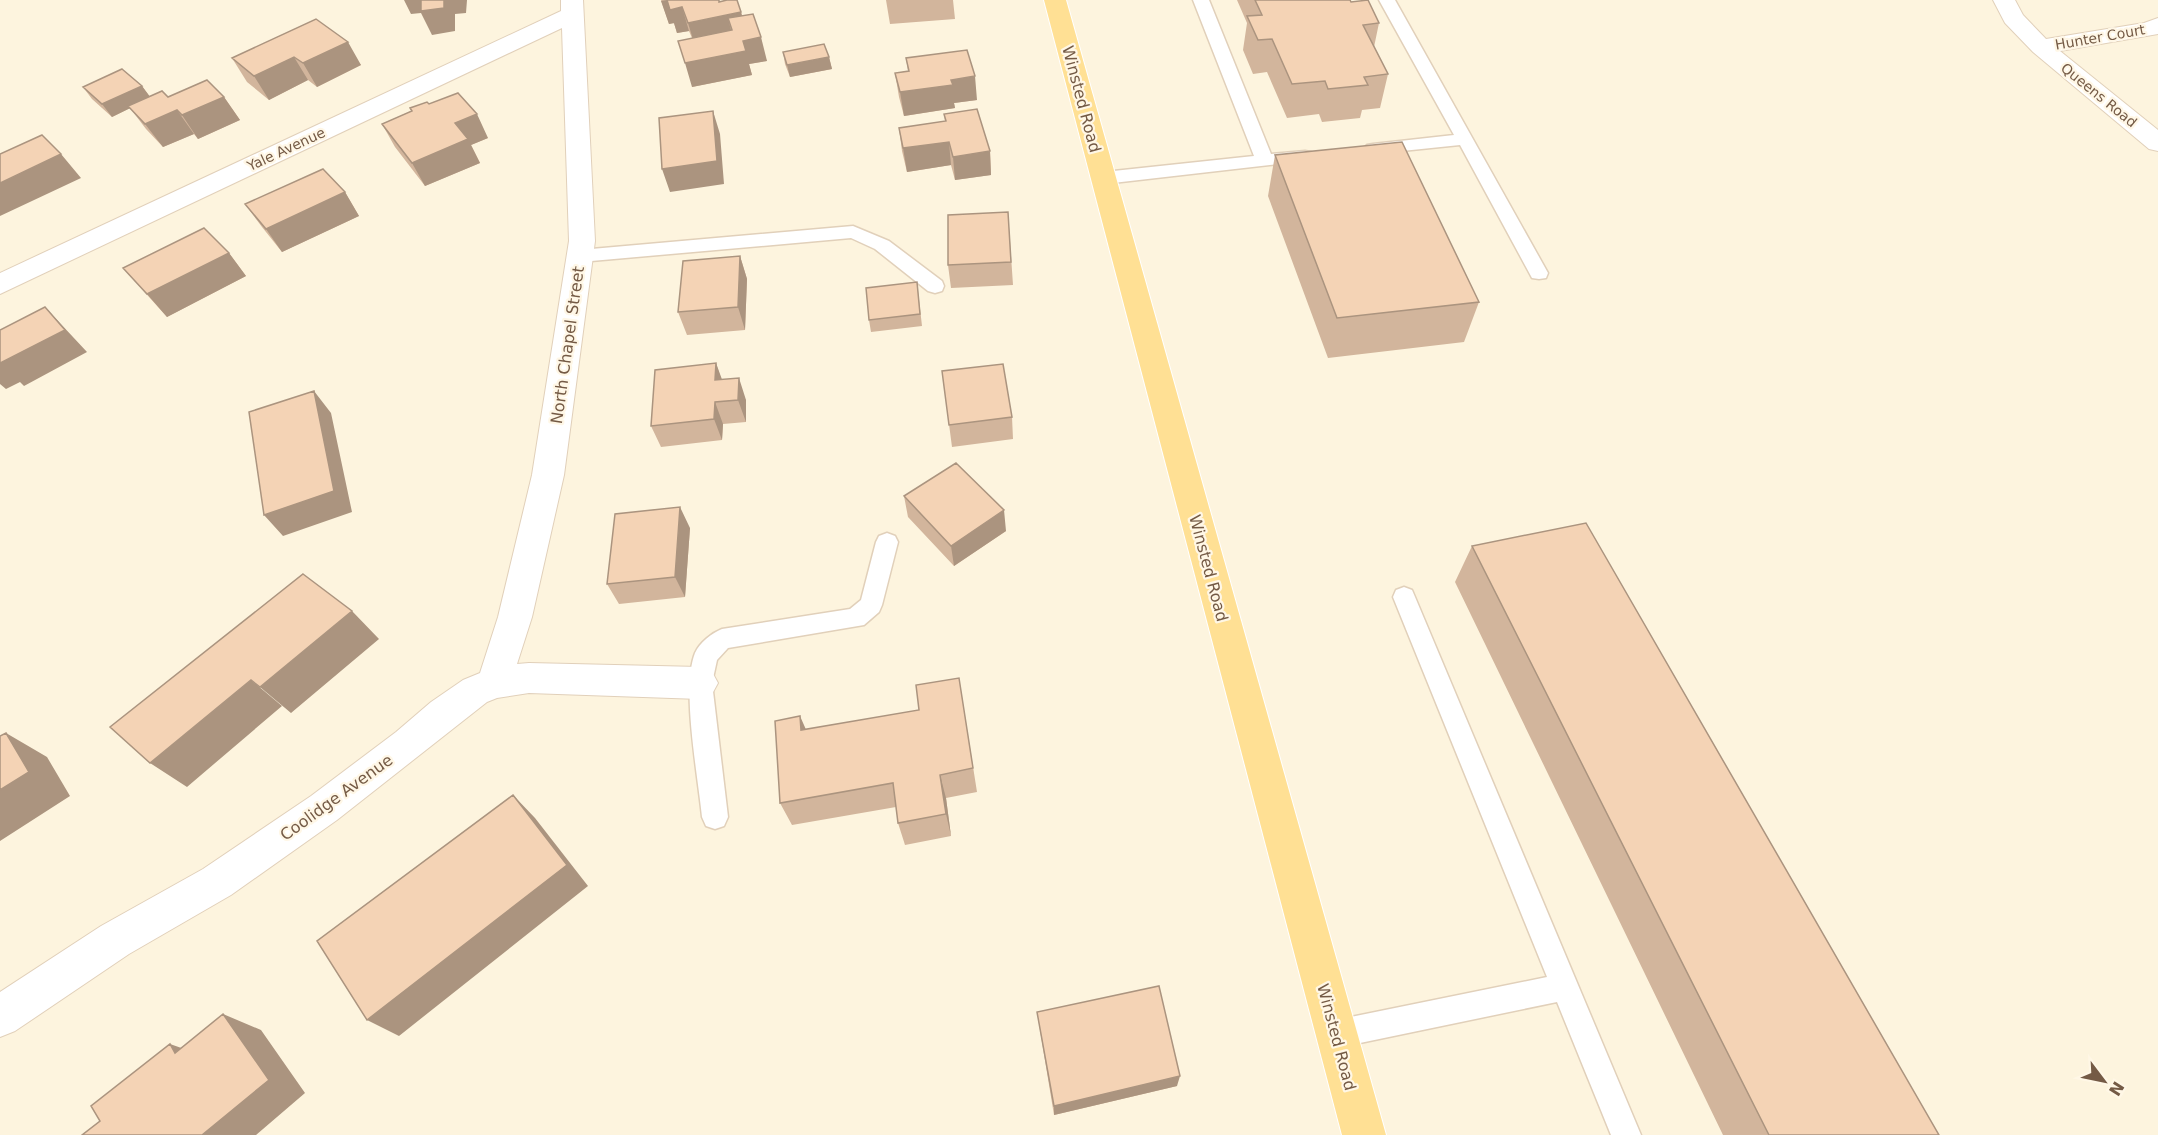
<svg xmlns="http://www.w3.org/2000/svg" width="2158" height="1135" font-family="'DejaVu Sans',sans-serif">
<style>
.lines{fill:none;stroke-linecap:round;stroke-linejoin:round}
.lane-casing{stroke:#e1d0ba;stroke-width:3}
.street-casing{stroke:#e1d0ba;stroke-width:2}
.primary-casing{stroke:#fff;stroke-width:2}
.lane{fill:#fff;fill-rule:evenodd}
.street{fill:#fff;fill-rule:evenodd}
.primary{fill:#ffe094;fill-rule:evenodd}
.wall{fill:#d2b59c}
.shaded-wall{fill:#ab947f}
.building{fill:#f4d3b5;stroke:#ab947f;stroke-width:1.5}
.labels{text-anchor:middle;stroke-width:4.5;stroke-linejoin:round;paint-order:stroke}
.far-street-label{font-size:14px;fill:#745a45;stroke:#fff7e6}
.street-label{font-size:16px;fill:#745a45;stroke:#fff7e6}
</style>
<rect width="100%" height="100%" fill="#fdf4de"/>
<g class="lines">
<!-- lane casing -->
<g class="lane-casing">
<path id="lane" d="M 1193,0 L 1209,0 L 1271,154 L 1305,151 L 1311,152 L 1314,156 L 1311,160 L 1305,161 L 1104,184 L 1098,182 L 1095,178 L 1098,174 L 1104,172 L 1254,156 Z
M 1379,0 L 1395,0 L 1548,273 L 1546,278 L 1539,279 L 1532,278 L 1460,145 L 1373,154 L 1367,153 L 1364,149 L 1367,145 L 1373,144 L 1454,135 Z
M 853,226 L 889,241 L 942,281 L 944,286 L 942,291 L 935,293 L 928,291 L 875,249 L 851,238 L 580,262 L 573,260 L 571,256 L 573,252 L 580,250 Z
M 887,533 L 895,536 L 898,542 L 882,605 L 879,612 L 864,625 L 728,648 L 717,660 L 712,683 L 728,817 L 724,826 L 715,829 L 706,826 L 702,817 C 698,776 681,688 695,653 C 700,642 712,633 722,629 L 850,609 L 861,600 L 876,542 L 879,536 Z
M 1404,587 L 1412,590 L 1415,597 L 1641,1135 L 1611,1135 L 1557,1002 L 1336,1048 L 1326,1044 L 1322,1034 L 1326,1024 L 1336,1020 L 1547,977 L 1393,597 L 1396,590 Z"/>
</g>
<!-- street casing -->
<g class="street-casing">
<path id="street" d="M 561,0 L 583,0 L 595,241 L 564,475 L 532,617 L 517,664 L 529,663 L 700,667 L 712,672 L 718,683 L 712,694 L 700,699 L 529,693 L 497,698 L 487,702 L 337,820 L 231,895 L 129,954 L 15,1031 L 0,1037 L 0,992 L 101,926 L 203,869 L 311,796 L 396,732 L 431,702 L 463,680 L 480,673 L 498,617 L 532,475 L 569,241 L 562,28 L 0,294 L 0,273 L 561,11 Z
M 1993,0 L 2015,0 L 2023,15 L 2046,39 L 2144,23 L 2158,18 L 2158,34 L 2060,51 L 2158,130 L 2158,151 L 2149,149 L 2033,52 L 2005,23 Z"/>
</g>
<!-- primary casing -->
<g class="primary-casing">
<path id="primary" d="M 1044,0 L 1066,0 L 1386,1135 L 1342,1135 Z"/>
</g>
<!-- lane -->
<use href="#lane" class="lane"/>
<!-- street -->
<use href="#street" class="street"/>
<!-- primary -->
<use href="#primary" class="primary"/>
</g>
<!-- wall -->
<path class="wall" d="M 661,0 L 719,0 L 719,2 L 741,12 L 742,16 L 767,61 L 749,64 L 752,75 L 692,87 L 692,38 L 689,31 L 677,33 L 674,23 L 669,24 Z
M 886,0 L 953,0 L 955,19 L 890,24 Z
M 1237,0 L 1350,0 L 1351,2 L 1379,23 L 1374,47 L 1388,74 L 1380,108 L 1362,110 L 1360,118 L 1322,122 L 1319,114 L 1287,118 L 1267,72 L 1253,74 L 1243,50 L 1247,23 Z
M 316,19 L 361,65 L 317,87 L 308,80 L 269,100 L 247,82 L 232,58 Z
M 783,52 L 829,57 L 832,69 L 790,77 L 785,64 Z
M 906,58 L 977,100 L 954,103 L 955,108 L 904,116 L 899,97 L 895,73 L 908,71 Z
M 142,86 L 149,96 L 224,97 L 240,120 L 198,139 L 194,134 L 163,147 L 146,129 L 130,108 L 112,117 L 92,99 L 83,87 Z
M 429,104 L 488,138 L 471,145 L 480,163 L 425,186 L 395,147 L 382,124 L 411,111 L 410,108 Z
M 944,114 L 990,151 L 991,175 L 955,180 L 951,165 L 907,172 L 902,151 L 899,128 L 945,121 Z
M 1275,155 L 1479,302 L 1464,342 L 1328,358 L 1268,196 Z
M 345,192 L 359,216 L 282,252 L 262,227 L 245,204 Z
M 1008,212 L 1013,285 L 951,288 L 948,265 Z
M 229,253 L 246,276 L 167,317 L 123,268 Z
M 740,256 L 747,279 L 745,330 L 687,335 L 678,312 Z
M 917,282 L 922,326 L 871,332 L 869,320 Z
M 716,363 L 721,379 L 746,400 L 746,422 L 723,424 L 722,440 L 661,447 L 651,426 Z
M 942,371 L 1012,417 L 1013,439 L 952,447 Z
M 904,496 L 1006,531 L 954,566 L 908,517 Z
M 690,528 L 685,597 L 619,604 L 607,584 Z
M 1472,546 L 1939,1135 L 1723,1135 L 1455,582 Z
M 959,678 L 977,792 L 946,798 L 951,836 L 905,845 L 898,823 L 896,807 L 792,825 L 780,803 L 919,710 Z
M 1037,1012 L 1177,1086 L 1054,1115 Z"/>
<!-- shaded-wall -->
<path class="shaded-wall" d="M 404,0 L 467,0 L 466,13 L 455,14 L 455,31 L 432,35 L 421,13 L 411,14 Z
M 667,0 L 674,23 L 669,24 L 661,1 Z
M 682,7 L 689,31 L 677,33 L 670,10 Z
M 741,12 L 747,35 L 728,18 L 733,38 L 695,46 L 688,23 Z
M 761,37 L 767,61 L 749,64 L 752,75 L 692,87 L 685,63 L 743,41 Z
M 348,42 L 361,65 L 317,87 L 303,63 Z
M 294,57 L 308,80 L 269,100 L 254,76 Z
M 829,57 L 832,69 L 790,77 L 787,65 Z
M 975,76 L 977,100 L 954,103 L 955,108 L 904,116 L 900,92 L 951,80 Z
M 142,86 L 151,98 L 112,117 L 102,104 Z
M 224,97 L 240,120 L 198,139 L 182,115 Z
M 177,110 L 194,134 L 163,147 L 145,124 Z
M 713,111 L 720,134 L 724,184 L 670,192 L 662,169 Z
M 477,114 L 488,138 L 471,145 L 480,163 L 425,186 L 412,163 L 455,123 Z
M 949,142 L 951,165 L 907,172 L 903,148 Z
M 990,151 L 991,175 L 955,180 L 953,157 Z
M 61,154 L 81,178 L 0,216 L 0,183 Z
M 345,192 L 359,216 L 282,252 L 266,229 Z
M 229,253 L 246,276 L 167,317 L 147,294 Z
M 740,256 L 747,279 L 745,330 L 738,307 Z
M 45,307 L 87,352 L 24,386 L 20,382 L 6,389 L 0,384 L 0,362 Z
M 716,363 L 724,385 L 715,380 Z
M 739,378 L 746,400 L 746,422 L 738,400 Z
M 314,391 L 331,413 L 352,512 L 283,536 L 264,515 Z
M 715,402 L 723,424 L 722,440 L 714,419 Z
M 680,507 L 690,528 L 685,597 L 675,577 Z
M 1004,510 L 1006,531 L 954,566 L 951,546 Z
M 352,611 L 379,639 L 291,713 L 260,687 Z
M 251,680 L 282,706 L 187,787 L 150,763 Z
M 800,716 L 811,741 L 801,730 Z
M 6,733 L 47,757 L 70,796 L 0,841 L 0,790 Z
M 940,775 L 946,798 L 951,836 L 946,814 Z
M 513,795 L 535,818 L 588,886 L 399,1036 L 367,1020 Z
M 223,1014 L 261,1030 L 305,1093 L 256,1135 L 202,1135 Z
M 170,1044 L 210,1058 L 175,1053 Z
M 1180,1076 L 1177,1086 L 1054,1115 L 1054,1106 Z"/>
<!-- building -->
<path class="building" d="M 421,0 L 444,0 L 444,8 L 421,11 Z
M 667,0 L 719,0 L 719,2 L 727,0 L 737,0 L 741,12 L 688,23 L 682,7 L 670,10 Z
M 1255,0 L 1350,0 L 1351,2 L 1368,0 L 1379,23 L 1363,25 L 1388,74 L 1364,77 L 1368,85 L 1328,89 L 1325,81 L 1292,84 L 1272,39 L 1258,40 L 1247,16 L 1262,15 Z
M 753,14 L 761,37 L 743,41 L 746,51 L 685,63 L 678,41 L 732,30 L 728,18 Z
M 316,19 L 348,42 L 303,63 L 294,57 L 254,76 L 232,58 Z
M 824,44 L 829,57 L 787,65 L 783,52 Z
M 967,50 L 975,76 L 951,80 L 953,85 L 900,92 L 895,73 L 909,71 L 906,58 Z
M 122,69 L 142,86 L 102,104 L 83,87 Z
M 207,80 L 224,97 L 182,115 L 177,110 L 145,124 L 128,106 L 162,91 L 168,97 Z
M 458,93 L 477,114 L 455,123 L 468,139 L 412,163 L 382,124 L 412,111 L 410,108 L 427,102 L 429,104 Z
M 977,109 L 990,151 L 953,157 L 949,142 L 903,148 L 899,128 L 946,121 L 944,114 Z
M 713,111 L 717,161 L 662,169 L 659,118 Z
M 42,135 L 61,154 L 0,183 L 0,154 Z
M 1402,142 L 1479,302 L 1337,318 L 1275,155 Z
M 323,169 L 345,192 L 266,229 L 245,204 Z
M 1008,212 L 1011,262 L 948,265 L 948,215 Z
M 204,228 L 229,253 L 147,294 L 123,268 Z
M 740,256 L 738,307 L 678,312 L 683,261 Z
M 917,282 L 920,314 L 869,320 L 866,288 Z
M 45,307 L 65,330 L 0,363 L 0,330 Z
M 716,363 L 715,380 L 739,378 L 738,400 L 715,402 L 714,419 L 651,426 L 655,370 Z
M 1003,364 L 1012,417 L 949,425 L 942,371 Z
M 314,391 L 334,491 L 264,515 L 249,412 Z
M 956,463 L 1004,510 L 951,546 L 904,496 Z
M 680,507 L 675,577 L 607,584 L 615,514 Z
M 1586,523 L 1939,1135 L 1769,1135 L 1472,546 Z
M 303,574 L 352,611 L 260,687 L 251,680 L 150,763 L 110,727 Z
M 959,678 L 973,768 L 940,775 L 946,814 L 898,823 L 893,783 L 780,803 L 775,721 L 800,716 L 801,730 L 919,710 L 916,685 Z
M 6,733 L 29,772 L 0,790 L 0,736 Z
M 513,795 L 567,865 L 367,1020 L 317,941 Z
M 1159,986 L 1180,1076 L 1054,1106 L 1037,1012 Z
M 223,1014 L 269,1080 L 202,1135 L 82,1135 L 100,1121 L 91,1106 L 170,1044 L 175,1053 Z"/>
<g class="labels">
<!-- far-street labels -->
<g class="far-street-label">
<text transform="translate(2100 37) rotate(-10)" y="5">Hunter Court</text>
<text transform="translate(2099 95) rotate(39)" y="5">Queens Road</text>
<text transform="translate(286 149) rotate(-25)" y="5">Yale Avenue</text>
</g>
<!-- street labels -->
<g class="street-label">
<text transform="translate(1082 99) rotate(75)" y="6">Winsted Road</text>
<text transform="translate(567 345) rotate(-82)" y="6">North Chapel Street</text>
<text transform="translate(1209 568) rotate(75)" y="6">Winsted Road</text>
<text transform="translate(336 797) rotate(-36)" y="6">Coolidge Avenue</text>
<text transform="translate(1337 1037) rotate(75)" y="6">Winsted Road</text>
</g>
</g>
<!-- north arrow -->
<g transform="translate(2104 1081) rotate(122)" stroke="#fff7e6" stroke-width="4.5" paint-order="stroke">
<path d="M0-4.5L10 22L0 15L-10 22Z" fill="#745a45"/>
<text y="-9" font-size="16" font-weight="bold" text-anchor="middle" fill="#745a45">N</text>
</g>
</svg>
